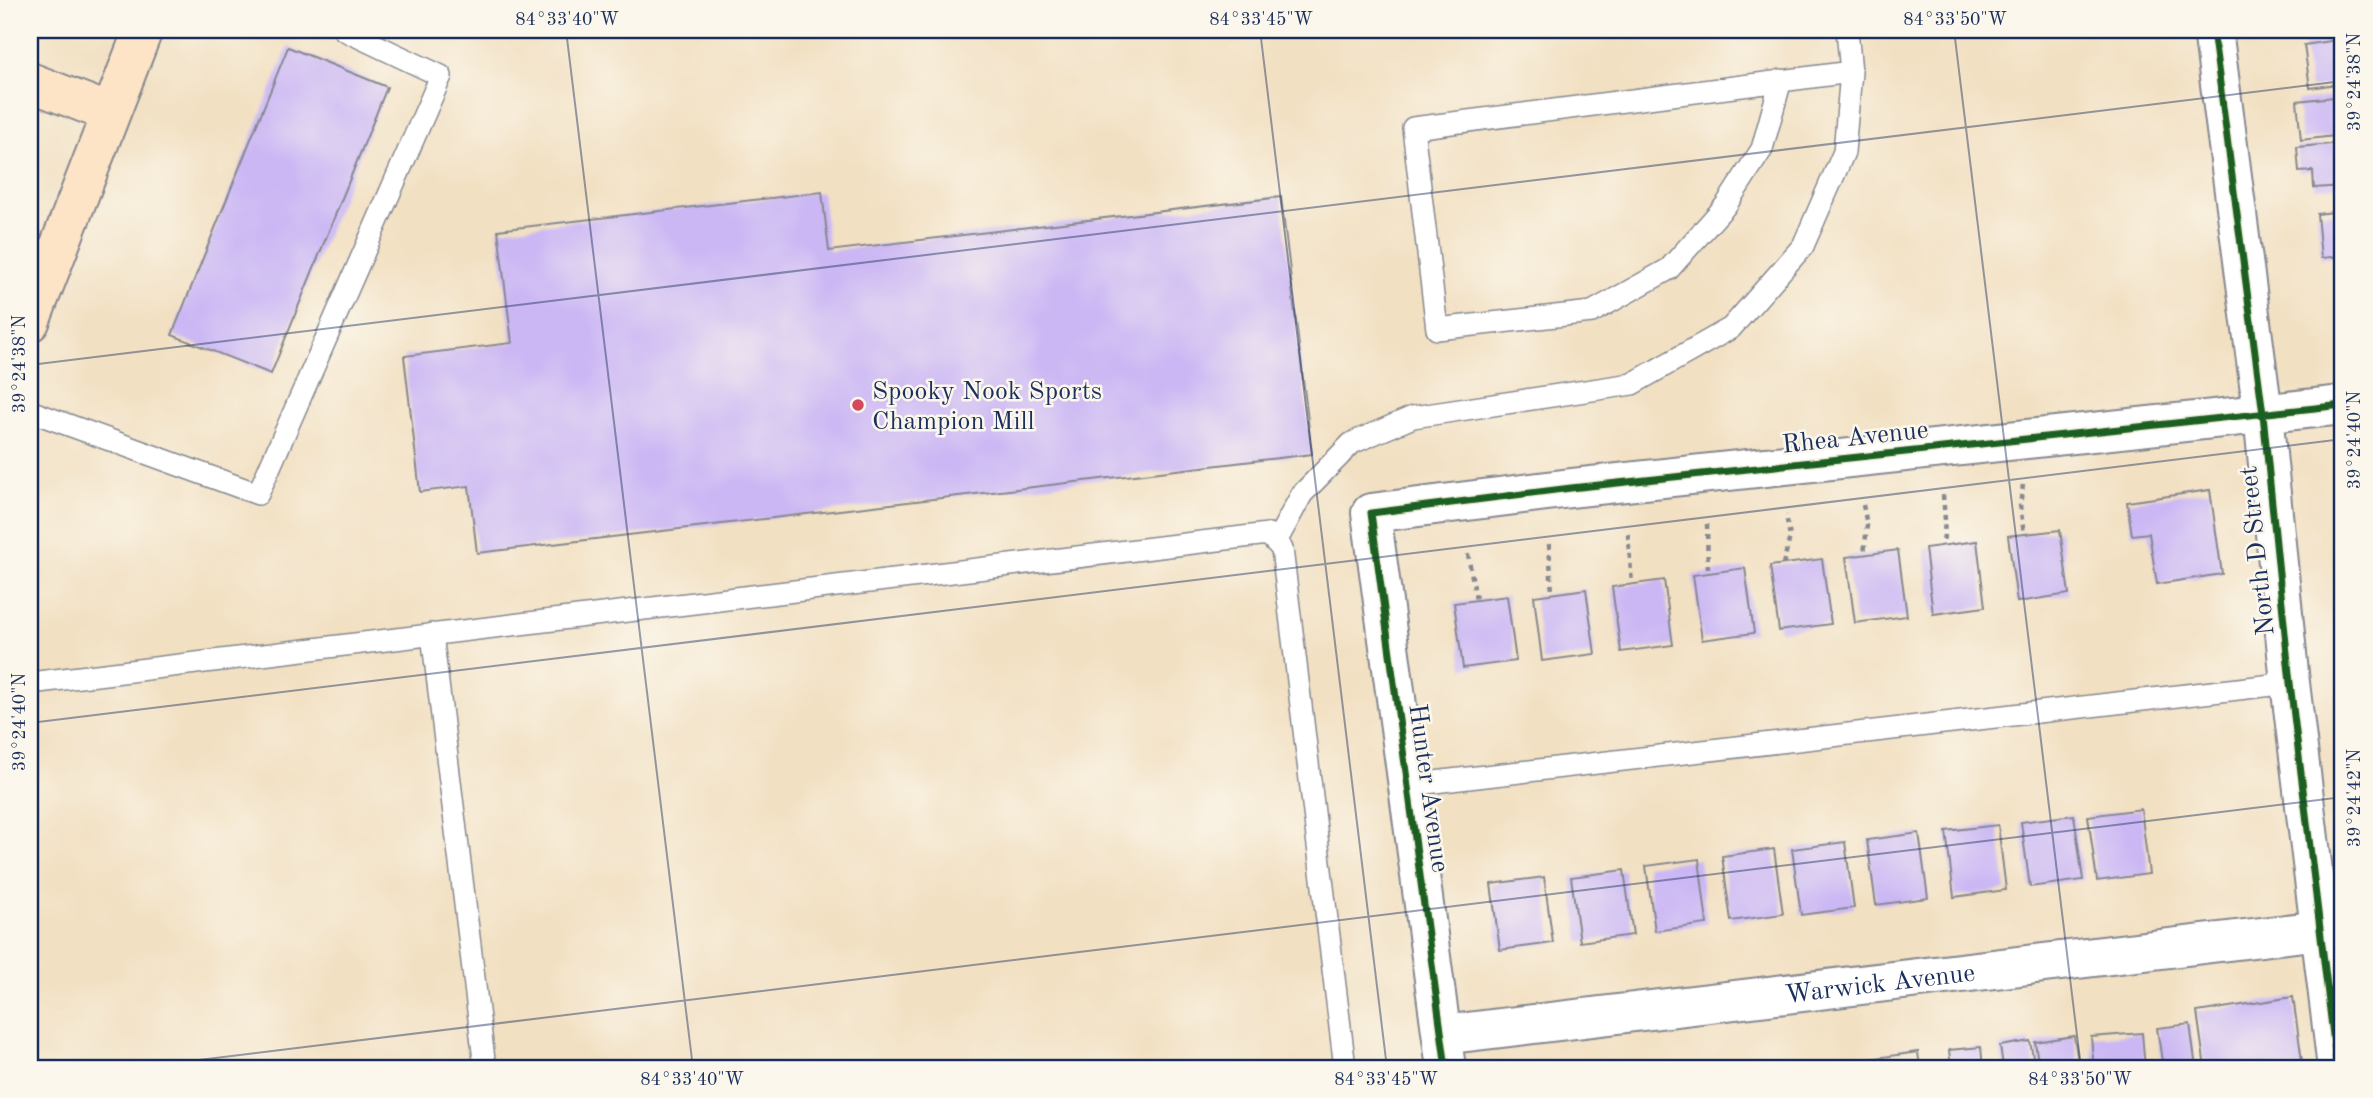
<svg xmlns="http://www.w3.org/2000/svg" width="2373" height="1098" font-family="'Old Standard TT',serif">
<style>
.building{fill:#cbb7f4}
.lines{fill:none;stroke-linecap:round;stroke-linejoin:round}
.service-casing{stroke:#868890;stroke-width:24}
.minor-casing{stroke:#868890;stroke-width:42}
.tertiary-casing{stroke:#868890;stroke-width:42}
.secondary-casing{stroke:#868890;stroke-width:42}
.path{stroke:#868890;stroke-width:4.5;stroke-dasharray:5 5;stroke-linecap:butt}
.service{stroke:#fff;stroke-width:21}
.minor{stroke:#fff;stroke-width:38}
.tertiary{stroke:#fff;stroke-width:38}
.secondary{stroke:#fee4c6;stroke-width:38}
.cycleway-casing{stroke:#fbf7ec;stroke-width:11}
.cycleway{stroke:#1b5e20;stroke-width:7}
.ticks{fill:none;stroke:#1b2f5e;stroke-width:2;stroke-opacity:0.45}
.poi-dot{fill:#d1495b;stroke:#fbf7ec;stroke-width:2.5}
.labels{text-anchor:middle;stroke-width:5;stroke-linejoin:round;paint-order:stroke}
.poi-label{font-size:26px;fill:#1b2f5e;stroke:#fbf7ec;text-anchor:start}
.street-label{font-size:26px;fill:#1b2f5e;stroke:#fbf7ec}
.neatline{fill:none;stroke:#1b2f5e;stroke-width:2.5}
.ticks-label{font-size:18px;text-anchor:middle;fill:#1b2f5e}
</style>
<rect width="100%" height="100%" fill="#fbf7ec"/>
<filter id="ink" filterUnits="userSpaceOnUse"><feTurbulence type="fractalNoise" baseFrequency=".0143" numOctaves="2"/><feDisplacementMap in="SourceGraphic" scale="14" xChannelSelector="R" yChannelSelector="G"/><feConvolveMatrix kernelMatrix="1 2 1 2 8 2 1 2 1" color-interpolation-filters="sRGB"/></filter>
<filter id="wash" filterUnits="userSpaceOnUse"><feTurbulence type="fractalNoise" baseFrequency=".00686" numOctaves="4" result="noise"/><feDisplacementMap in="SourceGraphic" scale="28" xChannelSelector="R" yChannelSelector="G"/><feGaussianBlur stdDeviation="1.57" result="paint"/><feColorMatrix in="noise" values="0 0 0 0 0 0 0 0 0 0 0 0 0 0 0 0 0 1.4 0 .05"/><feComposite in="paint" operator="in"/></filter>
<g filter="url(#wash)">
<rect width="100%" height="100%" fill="#f2e0c2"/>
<g id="blocks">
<!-- building -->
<path class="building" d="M 2343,39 L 2343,83 L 2310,88 L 2304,45 Z
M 288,47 L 387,87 L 271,374 L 172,335 Z
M 2343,96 L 2343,135 L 2301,140 L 2297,101 Z
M 2343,143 L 2343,186 L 2314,188 L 2313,171 L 2299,172 L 2297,147 Z
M 822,192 L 829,251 L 1281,197 L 1312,454 L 477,553 L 469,486 L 420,492 L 404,356 L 512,343 L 498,230 Z
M 2343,211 L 2343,256 L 2321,258 L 2317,214 Z
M 2210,490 L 2222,574 L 2157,584 L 2149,533 L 2132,535 L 2127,502 Z
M 2060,530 L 2069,594 L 2017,602 L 2008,536 Z
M 1977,541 L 1985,607 L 1933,614 L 1925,548 Z
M 1898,550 L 1907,616 L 1855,623 L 1846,557 Z
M 1822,559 L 1831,624 L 1779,631 L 1770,566 Z
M 1745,568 L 1754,633 L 1702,640 L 1693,575 Z
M 1664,580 L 1673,645 L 1621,652 L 1612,587 Z
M 1586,589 L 1595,654 L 1542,661 L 1534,596 Z
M 1507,596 L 1516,661 L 1463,668 L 1454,603 Z
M 2141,809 L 2149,874 L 2097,881 L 2088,816 Z
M 2074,815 L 2083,880 L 2030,887 L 2021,822 Z
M 1998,825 L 2006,890 L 1954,897 L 1946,831 Z
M 1919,833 L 1928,898 L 1876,905 L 1867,840 Z
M 1845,842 L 1854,908 L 1801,915 L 1792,849 Z
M 1774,849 L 1783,914 L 1731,921 L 1722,856 Z
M 1699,859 L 1707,924 L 1655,931 L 1646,866 Z
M 1624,870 L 1633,935 L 1580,942 L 1571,877 Z
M 1544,877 L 1553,943 L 1500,950 L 1491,884 Z
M 2293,997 L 2303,1068 L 2205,1068 L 2197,1012 Z
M 2190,1024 L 2196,1068 L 2163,1068 L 2157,1028 Z
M 2142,1033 L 2145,1068 L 2094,1068 L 2091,1037 Z
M 2074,1036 L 2079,1068 L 2039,1068 L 2035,1042 Z
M 2030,1041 L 2035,1068 L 1997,1068 L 2003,1066 L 2000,1046 Z
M 1981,1047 L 1983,1068 L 1951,1068 L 1949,1050 Z
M 1918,1052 L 1920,1068 L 1870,1068 L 1869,1059 Z
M 1852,1062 L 1853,1068 L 1804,1068 L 1804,1066 Z"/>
</g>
</g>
<g filter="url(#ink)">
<use href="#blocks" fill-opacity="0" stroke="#868890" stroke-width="2"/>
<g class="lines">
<!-- service casing -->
<g class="service-casing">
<path id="service" d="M 1781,80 L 1762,149 L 1726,205 L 1669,269 L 1592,312 L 1437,329 L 1413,128 L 1851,72
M 30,411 L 258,494 L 441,76 L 344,30
M 1276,542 L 1302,494 L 1352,443 L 1413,417 L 1632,384 L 1731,328 L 1803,246 L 1844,152 L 1851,72 L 1847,30
M 432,634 L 485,1068
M 30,683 L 1268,534 L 1282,549 L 1345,1068
M 1408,785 L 2290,683"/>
</g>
<!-- minor casing -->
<g class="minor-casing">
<g id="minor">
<path d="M 2213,30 L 2263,414 L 2290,683 L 2337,1068"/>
<path id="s1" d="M 1442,1035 L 2320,930"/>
</g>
</g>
<!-- tertiary casing -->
<g class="tertiary-casing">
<path id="tertiary" d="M 1446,1068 L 1371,513 L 1571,488 L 2343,405"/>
</g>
<!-- secondary casing -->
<g class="secondary-casing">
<path id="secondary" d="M 30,82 L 110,113
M 30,322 L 143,30"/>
</g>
<!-- path -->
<path class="path" d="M 2023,485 L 2020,505 L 2024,534
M 1943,495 L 1945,520 L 1943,546
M 1863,505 L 1867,525 L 1864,555
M 1707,524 L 1708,573
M 1628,534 L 1632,584
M 1549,544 L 1552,593
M 1468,554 L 1476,600
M 1783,564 L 1790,537 L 1786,515"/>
<!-- service -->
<use href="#service" class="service"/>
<!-- minor -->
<use href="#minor" class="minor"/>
<!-- tertiary -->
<use href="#tertiary" class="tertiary"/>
<!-- secondary -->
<use href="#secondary" class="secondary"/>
<!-- cycleway casing -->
<g class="cycleway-casing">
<path id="cycleway" d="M 2213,30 L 2263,414 L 2290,683 L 2337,1068
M 1446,1068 L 1371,513 L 1571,488 L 2343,405"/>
</g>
<!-- cycleway -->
<use href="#cycleway" class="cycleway"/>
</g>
</g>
<!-- ticks -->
<path class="ticks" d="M 566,30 L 693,1068M 1260,30 L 1387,1068M 1954,30 L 2081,1068M 30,365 L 2343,81M 30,723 L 2343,439M 134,1068 L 2343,797"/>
<!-- markers -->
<circle class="poi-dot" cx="858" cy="405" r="7"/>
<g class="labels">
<!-- poi labels -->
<g class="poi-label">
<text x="872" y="399">Spooky Nook Sports<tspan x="872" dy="30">Champion Mill</tspan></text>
</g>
<!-- street labels -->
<g class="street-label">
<text transform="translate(1855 436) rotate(-6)" y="9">Rhea Avenue</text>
<text transform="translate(2256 551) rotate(-96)" y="9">North D Street</text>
<text transform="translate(1430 788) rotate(82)" y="9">Hunter Avenue</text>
<text dy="9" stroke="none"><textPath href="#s1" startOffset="441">Warwick Avenue</textPath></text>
</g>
</g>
<!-- margin -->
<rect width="2373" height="1098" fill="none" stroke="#fbf7ec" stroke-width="77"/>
<rect x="38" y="38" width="2296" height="1022" class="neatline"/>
<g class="ticks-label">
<text x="567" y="25">84°33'40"W</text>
<text x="1261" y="25">84°33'45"W</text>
<text x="1955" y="25">84°33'50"W</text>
<text transform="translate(2354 82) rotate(-90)" y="6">39°24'38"N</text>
<text transform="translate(19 364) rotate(-90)" y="6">39°24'38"N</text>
<text transform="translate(2354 440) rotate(-90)" y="6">39°24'40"N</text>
<text transform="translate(19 722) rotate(-90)" y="6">39°24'40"N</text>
<text transform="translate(2354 798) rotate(-90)" y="6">39°24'42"N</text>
<text x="692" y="1085">84°33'40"W</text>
<text x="1386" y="1085">84°33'45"W</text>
<text x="2080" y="1085">84°33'50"W</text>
</g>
</svg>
